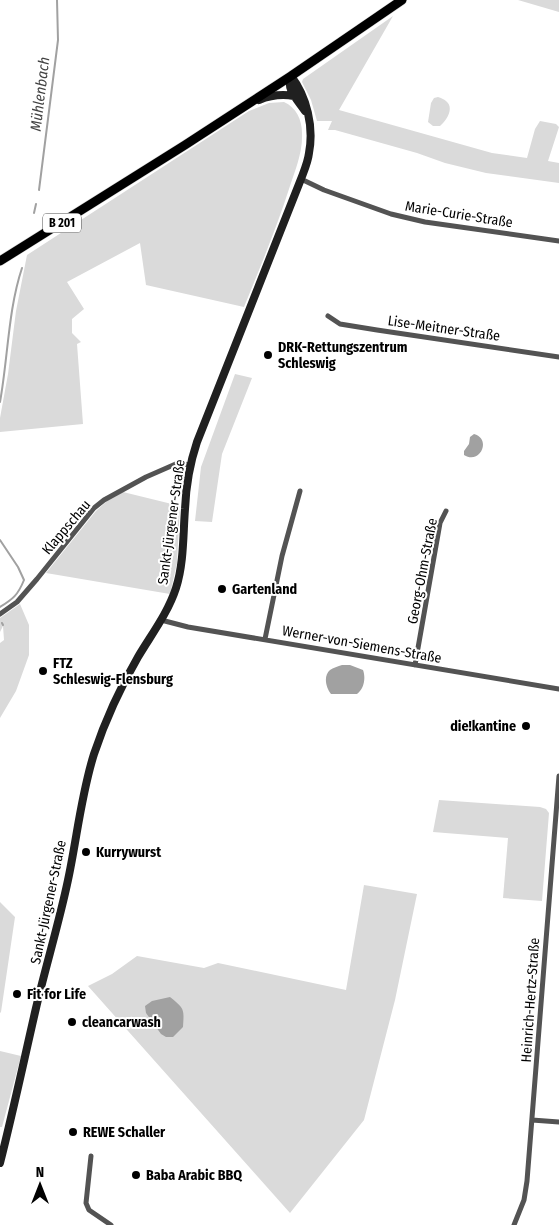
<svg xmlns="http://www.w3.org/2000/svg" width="559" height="1225" font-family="'Fira Sans Condensed',sans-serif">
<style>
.green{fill:#dadada}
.water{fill:#a1a1a1}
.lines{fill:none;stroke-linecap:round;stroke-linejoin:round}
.stream{stroke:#a1a1a1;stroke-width:2}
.primary-casing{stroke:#dbdbdb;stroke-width:10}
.street{stroke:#535353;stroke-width:5}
.secondary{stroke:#202020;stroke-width:8}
.primary{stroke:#000;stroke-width:9}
.poi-dot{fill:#000;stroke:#fff;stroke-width:2}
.labels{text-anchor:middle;stroke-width:4;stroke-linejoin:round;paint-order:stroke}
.shield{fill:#fff;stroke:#4c4c4c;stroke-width:1}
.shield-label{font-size:12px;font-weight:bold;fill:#000}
.street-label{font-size:14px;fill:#000;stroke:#fff}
.poi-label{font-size:14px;font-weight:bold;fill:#000;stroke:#fff;text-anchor:start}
.water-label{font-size:15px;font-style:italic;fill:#424242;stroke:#fff}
</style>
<rect width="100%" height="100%" fill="#fff"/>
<!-- green -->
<path class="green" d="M 518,0 L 559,0 L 559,12 Z
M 393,16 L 339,110 L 492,153 L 527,158 L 535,129 L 540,121 L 556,124 L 559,127 L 548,161 L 559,163 L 559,183 L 486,173 L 445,163 L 417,153 L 335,130 L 328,130 L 332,121 L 317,121 L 311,100 L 302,82 L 303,79 Z
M 438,97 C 441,98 444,99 446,101 C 455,108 446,121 440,126 L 433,126 L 428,122 L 431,103 L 434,98 Z
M 284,102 C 296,107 302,120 302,133 C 303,152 295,171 289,189 C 276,229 260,268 244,307 L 146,285 L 140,243 L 67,282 L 84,309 L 72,319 L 72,333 L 81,342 L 77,344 L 83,424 L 0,432 L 0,418 L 8,374 L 16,311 L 27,255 L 249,111 L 269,103 Z
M 235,374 L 252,378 L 222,454 L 212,522 L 195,521 L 201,467 Z
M 123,492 L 180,506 L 177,563 L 170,594 L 46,573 L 96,511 L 107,501 Z
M 20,604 L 29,625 L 29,655 L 16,691 L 0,718 L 0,643 L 4,640 L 3,626 L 0,632 L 0,618 Z
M 439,800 L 540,807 L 546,809 L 549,813 L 542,901 L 503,898 L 508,838 L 433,832 Z
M 364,885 L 417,894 L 395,1000 L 364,1120 L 290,1213 L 88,986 L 112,974 L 137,956 L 204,968 L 218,963 L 346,990 Z
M 0,902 L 15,917 L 1,1012 L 0,1013 Z
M 0,1051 L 21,1056 L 2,1127 L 0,1127 Z"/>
<!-- water -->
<path class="water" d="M 474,434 C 492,439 480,465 464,455 L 464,451 L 469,444 L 470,437 Z
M 342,665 L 350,665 L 363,670 C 366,678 364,689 357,694 L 331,694 C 326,688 323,676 330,670 C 333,668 338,666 342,665 Z
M 170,997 C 185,1009 184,1009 183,1027 L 173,1037 L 166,1037 L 161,1034 L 146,1013 L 145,1006 L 152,1001 Z"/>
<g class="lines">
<!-- stream -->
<path class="stream" d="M 39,190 L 58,40 L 57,0
M 34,213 L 36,204
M 0,402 C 8,358 8,310 22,268
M 0,540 L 18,567 L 24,580 C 18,595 13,599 0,607
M 2,623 L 3,625"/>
<!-- primary casing -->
<g class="primary-casing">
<path id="primary" d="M 0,261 L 185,145 L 291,76 L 402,0"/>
</g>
<!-- street -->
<path class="street" d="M 301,179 L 324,190 L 391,214 L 425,222 L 559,241
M 328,316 L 340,324 L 377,330 L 559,357
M 0,614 L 17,602 L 37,579 L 94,508 L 104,500 L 146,477 L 178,463 L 190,465
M 161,620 L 188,627 L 559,689
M 265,639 L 282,556 L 300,491
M 415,665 L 440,523 L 446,511
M 532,1120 L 559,1122
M 91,1156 L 86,1203 L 89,1210 L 111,1225
M 514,1225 L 524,1200 L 527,1181 L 559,776"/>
<!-- secondary -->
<path class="secondary" d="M 291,76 C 286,90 297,99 305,111
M 259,100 C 271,95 282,94 294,96
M 0,1163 C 13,1112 24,1060 36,1008 C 46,965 59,923 68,880 C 77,838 81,795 94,754 C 105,721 120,688 138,657 C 151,635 168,613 176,588 C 184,563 183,535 185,509 C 186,484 189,466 197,442 L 301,179 C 304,171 308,162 309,153 C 314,127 307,97 291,76"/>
<!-- primary -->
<use href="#primary" class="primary"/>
</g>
<!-- markers -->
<g class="poi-dot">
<circle cx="268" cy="355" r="5"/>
<circle cx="222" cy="589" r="5"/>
<circle cx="43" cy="671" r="5"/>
<circle cx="526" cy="726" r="5"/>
<circle cx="86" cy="852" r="5"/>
<circle cx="17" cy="994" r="5"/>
<circle cx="72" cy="1022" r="5"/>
<circle cx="73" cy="1132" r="5"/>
<circle cx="136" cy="1175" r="5"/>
</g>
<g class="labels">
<!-- shield labels -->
<rect class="shield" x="43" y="213.5" width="38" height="19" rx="4"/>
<g class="shield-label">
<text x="62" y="227">B 201</text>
</g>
<!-- street labels -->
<g class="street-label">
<text transform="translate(459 214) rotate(9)" y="5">Marie-Curie-Straße</text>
<text transform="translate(444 328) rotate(8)" y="5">Lise-Meitner-Straße</text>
<text transform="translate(171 522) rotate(-82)" y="5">Sankt-Jürgener-Straße</text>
<text transform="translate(66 527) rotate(-50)" y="5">Klappschau</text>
<text transform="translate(422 571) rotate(-79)" y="5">Georg-Ohm-Straße</text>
<text transform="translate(362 644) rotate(10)" y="5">Werner-von-Siemens-Straße</text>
<text transform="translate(48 902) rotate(-78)" y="5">Sankt-Jürgener-Straße</text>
<text transform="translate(530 1000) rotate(-86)" y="5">Heinrich-Hertz-Straße</text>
</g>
<!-- poi labels -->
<g class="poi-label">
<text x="278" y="352">DRK-Rettungszentrum<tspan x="278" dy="16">Schleswig</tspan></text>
<text x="232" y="594">Gartenland</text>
<text x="53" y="668">FTZ<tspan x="53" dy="16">Schleswig-Flensburg</tspan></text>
<text x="516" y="731" text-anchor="end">die!kantine</text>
<text x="96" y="857">Kurrywurst</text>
<text x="27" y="999">Fit for Life</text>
<text x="82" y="1027">cleancarwash</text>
<text x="83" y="1137">REWE Schaller</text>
<text x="146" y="1180">Baba Arabic BBQ</text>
</g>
<!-- water labels -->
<g class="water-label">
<text transform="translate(40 94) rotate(-83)" y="5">Mühlenbach</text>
</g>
</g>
<!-- north arrow -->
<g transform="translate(40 1185)" stroke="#ffffff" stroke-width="4" paint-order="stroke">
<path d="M0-4L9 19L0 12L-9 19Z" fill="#000000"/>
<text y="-8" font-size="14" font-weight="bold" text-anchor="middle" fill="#000000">N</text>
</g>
</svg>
